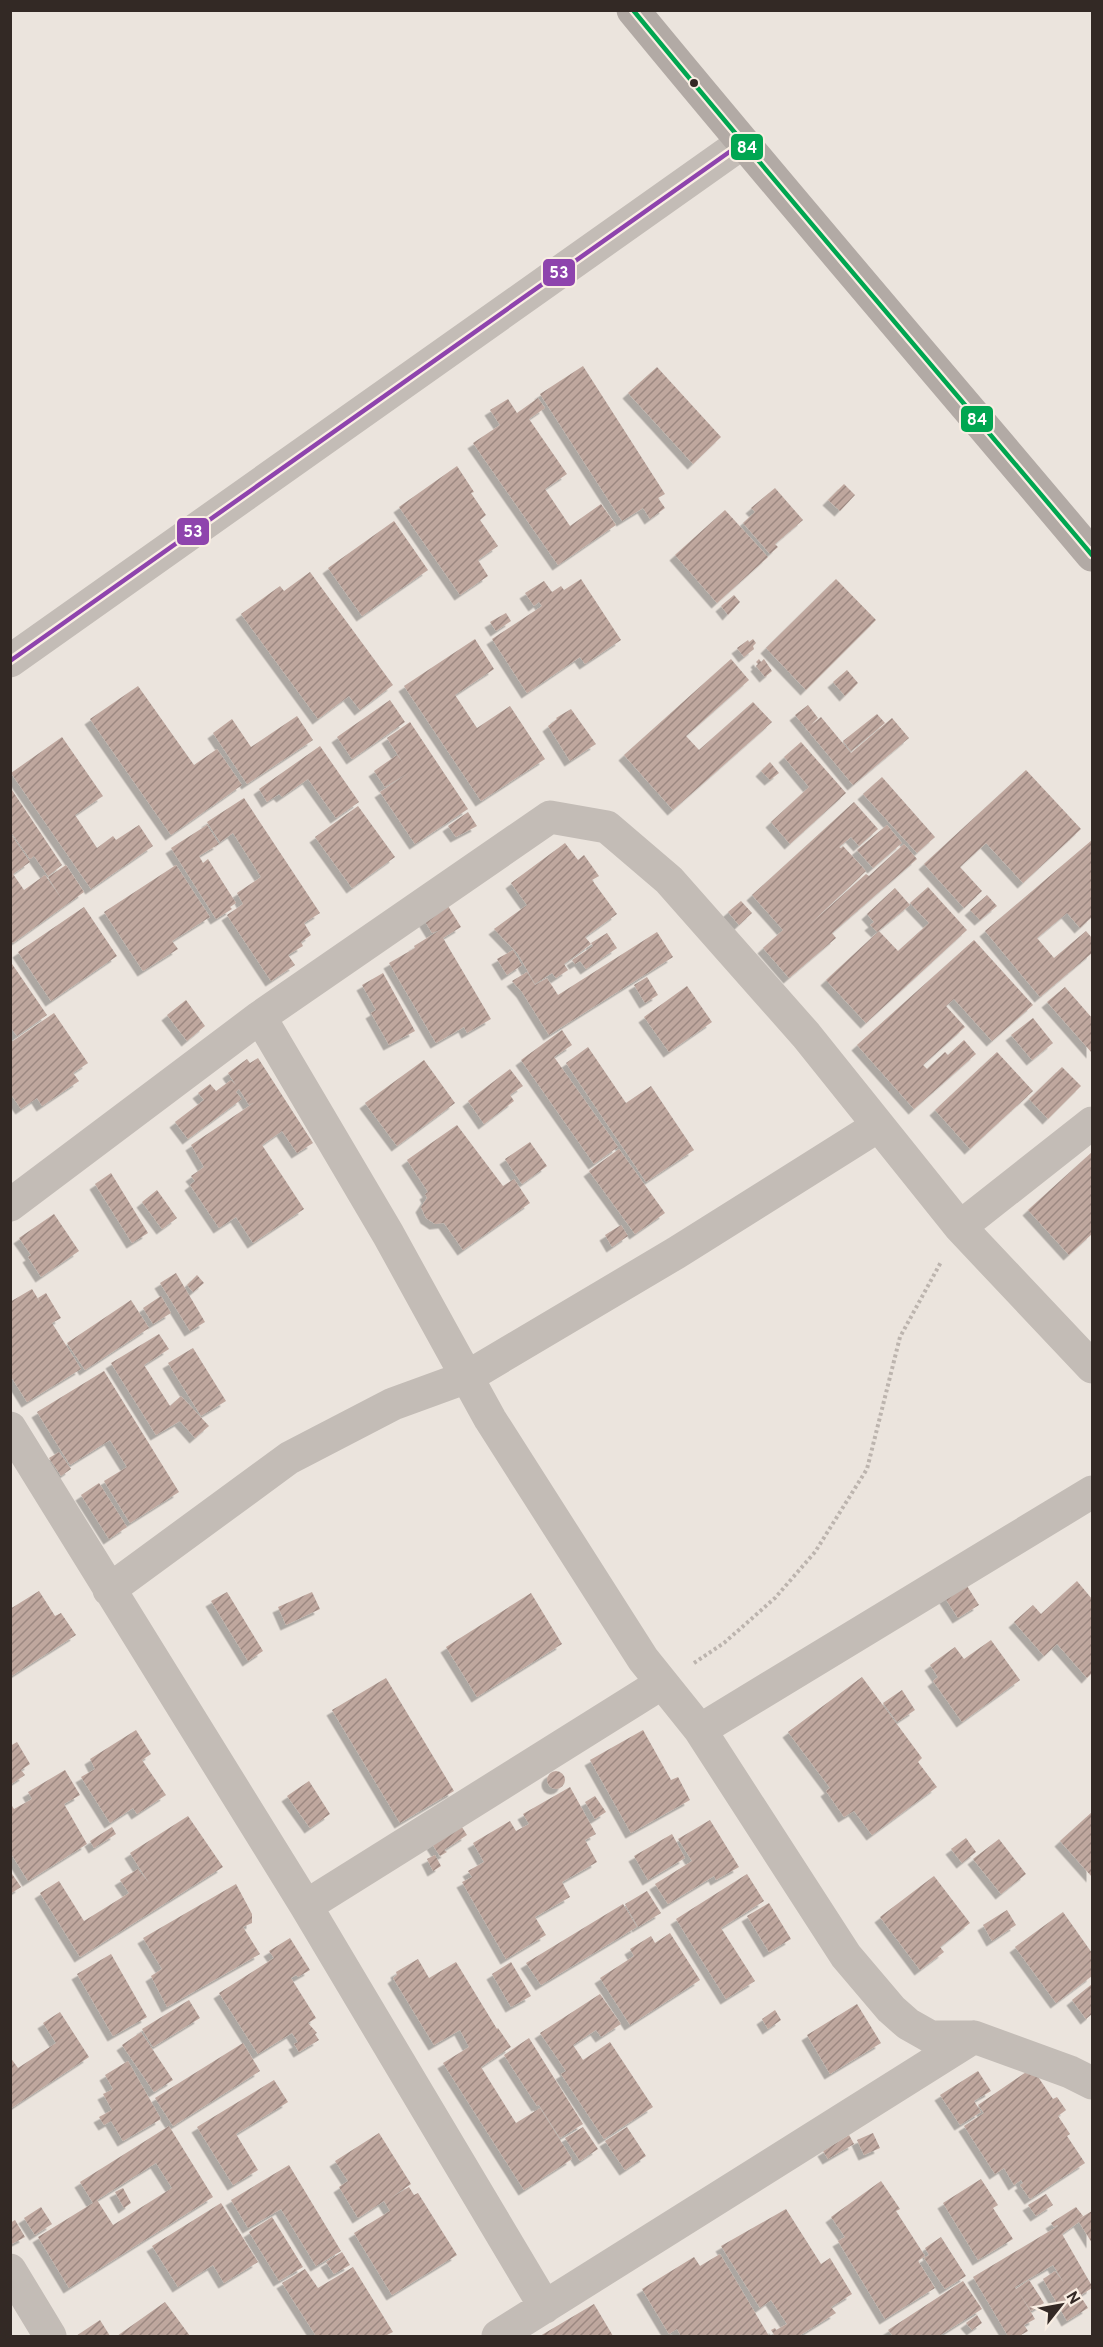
<svg xmlns="http://www.w3.org/2000/svg" width="1103" height="2347" font-family="Overpass,sans-serif">
<style>
.building{fill:url(#building-hatch);fill-rule:evenodd;filter:url(#shadow)}
.lines{fill:none;stroke-linecap:round;stroke-linejoin:round}
.path{stroke:#bcb4ae;stroke-width:4;stroke-dasharray:3 3;stroke-linecap:butt}
.minor{stroke:#c3bcb6;stroke-width:33}
.major{stroke:#b2aaa5;stroke-width:33}
.bus-1-casing{stroke:#f9eee3;stroke-width:9}
.bus-2-casing{stroke:#f9eee3;stroke-width:9}
.bus-1{stroke:#00a651;stroke-width:4.5}
.bus-2{stroke:#8e44ad;stroke-width:4.5}
.bus-dot{fill:#332925;stroke:#f9eee3;stroke-width:2}
.line-badge{stroke:#f9eee3;stroke-width:2}
.badge-label{font-size:16px;text-anchor:middle;font-weight:bold;fill:#fff}
</style>
<defs>
<pattern id="building-hatch" width="6" height="6" patternUnits="userSpaceOnUse" patternTransform="scale(1.5)"><rect width="6" height="6" fill="#bfa79e"/><path d="M-1 1l2-2M0 6l6-6M5 7l2-2" fill="none" stroke="#9c8881"/></pattern>
<filter id="shadow"><feDropShadow dx="-5.5" dy="5.5" stdDeviation="0" flood-color="#0004"/></filter>
</defs>
<rect width="100%" height="100%" fill="#ebe4dd"/>
<!-- building -->
<path class="building" d="M 583,366 L 665,494 L 658,498 L 665,508 L 650,519 L 643,508 L 622,521 L 540,394 Z
M 657,367 L 721,437 L 693,464 L 628,393 Z
M 538,398 L 545,408 L 529,419 L 567,474 L 545,489 L 570,526 L 601,504 L 616,525 L 558,565 L 473,443 L 500,425 L 490,410 L 508,399 L 517,413 Z
M 457,466 L 474,492 L 471,493 L 486,515 L 480,520 L 498,546 L 478,560 L 488,576 L 460,595 L 399,507 Z
M 844,484 L 855,495 L 840,511 L 828,500 Z
M 775,488 L 803,520 L 775,544 L 778,547 L 770,554 L 743,523 L 755,512 L 751,508 Z
M 725,510 L 768,557 L 717,603 L 675,555 Z
M 394,521 L 428,570 L 362,616 L 328,568 Z
M 310,572 L 393,685 L 360,710 L 349,696 L 318,719 L 241,614 L 280,586 L 284,591 Z
M 581,579 L 621,640 L 585,664 L 580,657 L 527,693 L 492,639 L 542,606 L 539,602 L 534,606 L 525,593 L 544,581 L 552,592 L 561,586 L 564,590 Z
M 836,579 L 876,620 L 806,690 L 766,648 Z
M 734,595 L 740,602 L 728,615 L 721,606 Z
M 506,613 L 511,621 L 496,631 L 490,622 Z
M 475,639 L 494,669 L 455,695 L 477,728 L 510,706 L 545,759 L 481,801 L 404,686 Z
M 753,639 L 756,643 L 753,646 L 754,649 L 744,657 L 737,648 L 748,640 L 749,642 Z
M 731,659 L 749,680 L 686,736 L 699,750 L 753,702 L 772,722 L 673,810 L 624,755 Z
M 759,659 L 761,662 L 764,659 L 772,671 L 765,677 L 756,666 L 758,664 L 756,662 Z
M 847,670 L 858,683 L 845,696 L 833,682 Z
M 138,686 L 194,765 L 217,749 L 242,785 L 171,835 L 90,719 Z
M 390,700 L 405,722 L 352,759 L 337,737 Z
M 808,705 L 818,718 L 810,726 L 821,717 L 851,753 L 892,718 L 909,738 L 853,785 L 795,715 Z
M 571,709 L 596,744 L 570,761 L 548,726 L 557,719 L 556,718 Z
M 877,714 L 885,723 L 851,751 L 843,741 Z
M 297,716 L 313,740 L 247,784 L 213,733 L 232,719 L 251,747 Z
M 410,722 L 468,809 L 415,844 L 380,792 L 410,772 L 385,787 L 374,771 L 397,755 L 403,763 L 387,738 Z
M 62,737 L 103,796 L 75,815 L 97,848 L 113,836 L 116,840 L 139,825 L 153,846 L 91,889 L 11,773 Z
M 801,742 L 846,793 L 790,844 L 771,822 L 809,787 L 784,757 Z
M 320,746 L 359,802 L 336,818 L 308,779 L 282,797 L 279,794 L 267,802 L 259,789 Z
M 770,762 L 779,773 L 770,780 L 761,771 Z
M 1026,770 L 1081,829 L 1023,883 L 986,843 L 960,867 L 982,891 L 964,908 L 924,864 Z
M 882,777 L 935,837 L 917,853 L 863,794 Z
M 10,787 L 62,865 L 48,876 L 34,856 L 30,859 L 10,831 Z
M 244,798 L 320,913 L 304,923 L 311,935 L 301,942 L 303,946 L 288,955 L 295,965 L 271,981 L 227,915 L 243,904 L 237,893 L 261,877 L 233,833 L 220,842 L 207,822 Z
M 854,802 L 878,829 L 859,846 L 851,837 L 839,847 L 841,848 L 843,846 L 866,871 L 808,926 L 866,874 L 869,876 L 904,844 L 917,859 L 832,933 L 828,928 L 836,938 L 789,978 L 763,948 L 783,930 L 752,895 Z
M 358,806 L 395,857 L 352,888 L 315,837 Z
M 468,812 L 477,826 L 456,837 L 448,826 Z
M 207,825 L 219,844 L 199,856 L 203,863 L 208,859 L 236,903 L 230,907 L 232,909 L 216,919 L 171,848 Z
M 887,825 L 902,843 L 873,868 L 857,850 Z
M 10,833 L 30,862 L 13,874 L 24,890 L 45,875 L 63,901 L 48,877 L 66,865 L 84,892 L 13,943 L 10,940 Z
M 1092,840 L 1092,917 L 1080,928 L 1067,913 L 1037,938 L 1054,958 L 1086,931 L 1092,938 L 1092,953 L 1040,997 L 985,931 Z
M 565,843 L 578,860 L 584,855 L 599,876 L 592,880 L 617,914 L 585,937 L 591,944 L 564,964 L 568,970 L 556,978 L 552,973 L 535,984 L 518,954 L 494,929 L 527,905 L 511,883 Z
M 176,865 L 210,917 L 172,941 L 178,949 L 143,971 L 104,912 Z
M 928,887 L 967,930 L 866,1023 L 826,980 L 879,931 L 898,951 L 929,923 L 910,903 Z
M 895,888 L 910,905 L 877,932 L 870,925 L 874,922 L 867,914 Z
M 987,895 L 997,906 L 980,920 L 970,910 Z
M 741,901 L 752,913 L 739,925 L 728,912 Z
M 448,906 L 461,927 L 443,938 L 491,1019 L 467,1033 L 464,1027 L 436,1043 L 389,963 L 415,948 L 414,946 L 440,930 L 432,933 L 424,920 Z
M 84,907 L 117,956 L 51,1001 L 18,952 Z
M 657,932 L 673,957 L 549,1035 L 522,992 L 512,981 L 527,972 L 535,985 L 547,978 L 558,995 Z
M 607,933 L 617,948 L 586,969 L 580,961 L 575,964 L 572,960 L 593,946 L 591,943 Z
M 974,940 L 1033,1005 L 992,1041 L 954,999 L 946,1006 L 965,1027 L 923,1065 L 927,1069 L 945,1052 L 948,1055 L 964,1040 L 976,1054 L 914,1109 L 857,1045 Z
M 513,950 L 522,965 L 507,975 L 497,959 Z
M 10,961 L 47,1015 L 17,1036 L 10,1027 Z
M 383,973 L 415,1031 L 389,1045 L 371,1013 L 376,1010 L 362,985 Z
M 647,977 L 658,995 L 645,1003 L 634,985 Z
M 687,986 L 712,1022 L 669,1052 L 644,1017 Z
M 1065,987 L 1092,1018 L 1092,1053 L 1047,1002 Z
M 186,1000 L 205,1026 L 187,1041 L 167,1015 Z
M 54,1013 L 88,1063 L 73,1073 L 79,1081 L 42,1106 L 37,1098 L 21,1109 L 10,1093 L 10,1043 Z
M 1033,1018 L 1053,1043 L 1032,1060 L 1011,1035 Z
M 562,1030 L 572,1045 L 554,1057 L 618,1147 L 594,1164 L 521,1060 Z
M 588,1047 L 626,1103 L 651,1086 L 694,1150 L 646,1182 L 566,1063 Z
M 997,1052 L 1033,1091 L 970,1149 L 935,1110 Z
M 258,1058 L 313,1143 L 297,1153 L 282,1131 L 262,1145 L 304,1209 L 253,1243 L 236,1217 L 219,1228 L 190,1185 L 195,1181 L 191,1176 L 204,1167 L 191,1145 L 255,1102 L 249,1105 L 239,1089 L 236,1092 L 242,1099 L 188,1139 L 175,1122 L 204,1100 L 198,1093 L 210,1084 L 216,1091 L 231,1080 L 236,1085 L 228,1073 L 247,1059 L 250,1063 Z
M 424,1060 L 455,1103 L 397,1146 L 365,1103 Z
M 1062,1067 L 1081,1086 L 1048,1119 L 1029,1099 Z
M 510,1069 L 523,1086 L 510,1095 L 514,1101 L 484,1124 L 468,1101 Z
M 457,1125 L 503,1186 L 514,1179 L 530,1203 L 463,1250 L 444,1223 L 435,1224 L 426,1218 L 421,1207 L 427,1198 L 425,1194 L 428,1192 L 407,1160 Z
M 530,1142 L 547,1166 L 522,1184 L 505,1159 Z
M 619,1149 L 665,1213 L 635,1234 L 589,1171 Z
M 1092,1152 L 1092,1234 L 1069,1255 L 1028,1210 Z
M 111,1173 L 148,1233 L 132,1243 L 95,1184 Z
M 157,1190 L 177,1218 L 162,1229 L 142,1202 Z
M 54,1214 L 79,1251 L 41,1277 L 28,1257 L 31,1255 L 19,1238 Z
M 621,1225 L 628,1236 L 612,1247 L 605,1235 Z
M 176,1273 L 205,1322 L 190,1331 L 160,1283 Z
M 197,1275 L 204,1283 L 193,1292 L 187,1285 Z
M 32,1289 L 45,1310 L 38,1298 L 46,1293 L 61,1318 L 52,1323 L 81,1369 L 27,1402 L 10,1375 L 10,1302 Z
M 161,1296 L 171,1313 L 153,1324 L 143,1308 Z
M 131,1300 L 149,1328 L 85,1370 L 67,1343 Z
M 159,1334 L 169,1349 L 144,1365 L 170,1406 L 181,1396 L 209,1426 L 195,1438 L 180,1421 L 156,1435 L 111,1363 Z
M 193,1348 L 226,1401 L 201,1416 L 168,1363 Z
M 104,1371 L 179,1492 L 130,1523 L 104,1481 L 127,1467 L 110,1440 L 70,1465 L 37,1412 Z
M 59,1452 L 71,1469 L 61,1476 L 49,1458 Z
M 99,1483 L 127,1527 L 109,1539 L 81,1495 Z
M 962,1578 L 979,1605 L 958,1618 L 941,1592 Z
M 1077,1581 L 1092,1599 L 1092,1673 L 1087,1678 L 1057,1644 L 1044,1656 L 1014,1622 L 1033,1605 L 1041,1614 Z
M 39,1591 L 55,1616 L 61,1613 L 76,1635 L 10,1677 L 10,1609 Z
M 227,1592 L 263,1651 L 248,1661 L 211,1601 Z
M 312,1592 L 320,1609 L 286,1625 L 278,1607 Z
M 531,1593 L 562,1644 L 477,1697 L 446,1647 Z
M 991,1640 L 1020,1680 L 962,1722 L 933,1681 L 938,1677 L 930,1665 L 955,1647 L 964,1659 Z
M 862,1677 L 922,1758 L 918,1762 L 937,1787 L 872,1835 L 854,1811 L 844,1817 L 826,1791 L 830,1788 L 788,1732 Z
M 386,1678 L 454,1791 L 400,1823 L 332,1710 Z
M 902,1690 L 915,1710 L 897,1722 L 883,1703 Z
M 136,1730 L 151,1754 L 142,1760 L 166,1795 L 137,1814 L 133,1808 L 110,1823 L 81,1777 L 95,1769 L 90,1759 Z
M 643,1730 L 671,1780 L 678,1777 L 690,1800 L 631,1833 L 590,1760 Z
M 17,1742 L 30,1764 L 21,1770 L 25,1775 L 10,1785 L 10,1746 Z
M 65,1770 L 80,1795 L 64,1804 L 87,1844 L 28,1881 L 10,1852 L 10,1803 L 14,1809 L 32,1799 L 28,1792 Z
M547 1780a9 9 0 1 1 18 0a9 9 0 1 1-18 0Z
M 309,1781 L 330,1814 L 310,1828 L 287,1796 Z
M 570,1787 L 596,1834 L 585,1840 L 597,1862 L 562,1882 L 570,1897 L 535,1917 L 546,1935 L 506,1959 L 462,1882 L 472,1877 L 468,1871 L 484,1862 L 473,1843 L 510,1821 L 516,1831 L 529,1824 L 523,1814 Z
M 595,1796 L 606,1812 L 595,1819 L 585,1802 Z
M 1092,1812 L 1092,1877 L 1060,1841 Z
M 188,1816 L 223,1867 L 80,1957 L 40,1893 L 59,1881 L 84,1921 L 129,1893 L 120,1880 L 138,1869 L 149,1883 L 130,1853 Z
M 710,1820 L 739,1867 L 716,1880 L 714,1876 L 668,1904 L 655,1884 L 692,1861 L 678,1839 Z
M 460,1824 L 467,1835 L 444,1850 L 447,1852 L 440,1856 L 432,1844 Z
M 112,1827 L 116,1834 L 94,1848 L 90,1841 Z
M 672,1834 L 685,1858 L 648,1880 L 634,1856 Z
M 966,1838 L 976,1852 L 962,1863 L 951,1849 Z
M 999,1839 L 1026,1874 L 1001,1894 L 973,1859 Z
M 435,1855 L 441,1866 L 433,1871 L 427,1859 Z
M 10,1871 L 21,1887 L 10,1894 Z
M 747,1874 L 764,1901 L 721,1928 L 755,1981 L 726,1999 L 676,1919 Z
M 934,1876 L 970,1923 L 940,1947 L 944,1952 L 920,1970 L 880,1917 Z
M 236,1884 L 252,1914 L 252,1923 L 243,1927 L 260,1954 L 167,2007 L 151,1976 L 162,1969 L 143,1938 Z
M 647,1891 L 661,1913 L 638,1927 L 625,1904 Z
M 769,1903 L 791,1939 L 769,1952 L 747,1916 Z
M 623,1904 L 637,1927 L 541,1985 L 526,1963 Z
M 1007,1910 L 1016,1925 L 992,1941 L 983,1925 Z
M 1063,1912 L 1092,1953 L 1092,1976 L 1056,2003 L 1015,1947 Z
M 670,1933 L 700,1980 L 630,2025 L 600,1978 L 634,1956 L 630,1949 L 651,1936 L 655,1943 Z
M 290,1938 L 310,1970 L 298,1977 L 296,1975 L 291,1978 L 316,2018 L 308,2023 L 317,2033 L 315,2034 L 319,2040 L 299,2052 L 294,2044 L 298,2042 L 292,2033 L 258,2054 L 219,1993 L 274,1958 L 269,1951 Z
M 111,1954 L 147,2017 L 113,2036 L 77,1974 Z
M 418,1959 L 429,1978 L 456,1962 L 497,2029 L 498,2028 L 511,2047 L 481,2067 L 516,2123 L 540,2108 L 572,2159 L 524,2190 L 443,2063 L 469,2047 L 460,2030 L 434,2045 L 393,1978 L 397,1975 L 396,1972 Z
M 511,1962 L 531,1996 L 511,2007 L 492,1974 Z
M 1092,1984 L 1092,2014 L 1086,2019 L 1072,2000 Z
M 600,1994 L 621,2024 L 601,2037 L 596,2030 L 573,2045 L 583,2060 L 610,2042 L 653,2107 L 604,2139 L 561,2074 L 566,2071 L 540,2033 Z
M 189,2000 L 200,2018 L 153,2047 L 142,2029 Z
M 857,2004 L 881,2043 L 830,2074 L 807,2035 Z
M 775,2010 L 781,2020 L 768,2029 L 762,2019 Z
M 60,2012 L 89,2057 L 10,2109 L 10,2057 L 18,2068 L 56,2043 L 43,2023 Z
M 141,2032 L 173,2080 L 154,2092 L 122,2045 Z
M 529,2038 L 583,2124 L 560,2138 L 539,2105 L 537,2106 L 504,2055 Z
M 243,2043 L 260,2071 L 173,2126 L 155,2098 Z
M 128,2061 L 161,2119 L 123,2141 L 111,2121 L 104,2125 L 99,2117 L 112,2110 L 103,2094 L 113,2089 L 105,2075 Z
M 1032,2068 L 1053,2099 L 1057,2097 L 1066,2110 L 1058,2116 L 1070,2134 L 1067,2136 L 1085,2163 L 1030,2199 L 1020,2185 L 1023,2183 L 1021,2180 L 1014,2185 L 1004,2168 L 995,2174 L 964,2126 L 984,2113 L 978,2105 Z
M 978,2071 L 991,2091 L 974,2101 L 981,2112 L 960,2125 L 940,2095 Z
M 274,2080 L 288,2102 L 236,2134 L 258,2170 L 233,2185 L 197,2127 Z
M 169,2126 L 213,2197 L 69,2288 L 38,2237 L 93,2203 L 80,2182 ZM 156,2163 L 172,2188 L 113,2225 L 97,2200 Z
M 583,2127 L 598,2149 L 580,2161 L 565,2138 Z
M 627,2127 L 646,2156 L 625,2170 L 605,2141 Z
M 379,2133 L 411,2184 L 389,2199 L 409,2187 L 414,2195 L 418,2193 L 457,2255 L 392,2295 L 354,2233 L 390,2211 L 384,2201 L 358,2218 L 339,2187 L 348,2181 L 335,2161 Z
M 873,2133 L 880,2148 L 864,2155 L 857,2140 Z
M 849,2135 L 854,2144 L 828,2159 L 823,2151 Z
M 289,2165 L 341,2251 L 316,2266 L 281,2209 L 248,2228 L 231,2200 Z
M 981,2179 L 998,2205 L 993,2208 L 1013,2239 L 978,2260 L 943,2203 Z
M 881,2181 L 900,2209 L 896,2211 L 925,2256 L 918,2261 L 935,2288 L 885,2319 L 838,2241 L 845,2237 L 831,2217 Z
M 123,2188 L 131,2203 L 124,2208 L 115,2192 Z
M 1046,2194 L 1053,2205 L 1036,2216 L 1028,2205 Z
M 221,2203 L 258,2262 L 224,2283 L 213,2265 L 178,2287 L 152,2246 Z
M 41,2207 L 52,2224 L 35,2235 L 24,2218 Z
M 1076,2207 L 1083,2216 L 1077,2220 L 1092,2211 L 1092,2243 L 1079,2222 L 1062,2234 L 1092,2286 L 1092,2288 L 1078,2297 L 1075,2294 L 1081,2302 L 1079,2298 L 1081,2297 L 1088,2308 L 1067,2321 L 1043,2279 L 1055,2271 L 1064,2283 L 1053,2265 L 1015,2287 L 1016,2289 L 1029,2280 L 1044,2303 L 1031,2311 L 1018,2291 L 1035,2319 L 1024,2325 L 1028,2331 L 1019,2336 L 1008,2336 L 973,2277 L 1058,2226 L 1057,2225 L 1054,2227 L 1051,2223 Z
M 786,2209 L 821,2264 L 830,2258 L 852,2294 L 831,2307 L 836,2313 L 799,2336 L 775,2336 L 771,2330 L 775,2328 L 776,2330 L 787,2324 L 771,2300 L 760,2308 L 721,2246 Z
M 272,2217 L 303,2267 L 279,2281 L 249,2232 Z
M 15,2220 L 25,2237 L 10,2245 L 10,2223 Z
M 941,2237 L 966,2276 L 945,2289 L 924,2258 L 929,2255 L 925,2248 Z
M 342,2252 L 350,2265 L 334,2274 L 326,2262 Z
M 720,2254 L 769,2336 L 681,2336 L 677,2329 L 669,2334 L 642,2289 L 694,2257 L 700,2266 Z
M 353,2267 L 393,2332 L 385,2336 L 316,2336 L 282,2283 L 305,2269 L 318,2288 Z
M 963,2281 L 982,2309 L 939,2336 L 893,2336 L 888,2330 Z
M 165,2302 L 190,2336 L 117,2336 Z
M 594,2304 L 613,2336 L 540,2336 Z
M 977,2315 L 982,2323 L 972,2330 L 966,2323 Z
M 100,2320 L 110,2336 L 76,2336 Z"/>
<g class="lines">
<!-- path -->
<path class="path" d="M 694,1663 L 724,1643 L 775,1598 L 815,1552 L 867,1469 L 900,1337 L 941,1262"/>
<!-- minor -->
<path class="minor" d="M 10,661 L 742,143
M 260,1017 L 388,1234 L 490,1419 L 643,1659 L 700,1730 L 846,1956 L 891,2009 L 908,2024 L 931,2037 L 974,2037 L 1070,2072 L 1092,2083
M 10,1205 L 260,1017 L 550,817 L 607,827 L 669,880 L 806,1035 L 960,1227 L 1092,1367
M 960,1227 L 1092,1123
M 10,1428 L 306,1906 L 545,2307
M 109,1590 L 289,1458 L 393,1404 L 467,1377 L 676,1253 L 878,1126
M 700,1730 L 1092,1492
M 306,1906 L 662,1683
M 10,2270 L 50,2336
M 498,2336 L 974,2037"/>
<!-- major -->
<path class="major" d="M 633,10 C 784,194 939,373 1092,555"/>
<!-- bus-1 casing -->
<g class="bus-1-casing">
<path id="bus-1" d="M 633,10 C 784,194 939,373 1092,555"/>
</g>
<!-- bus-2 casing -->
<g class="bus-2-casing">
<path id="bus-2" d="M 10,661 L 742,143"/>
</g>
<!-- bus-1 -->
<use href="#bus-1" class="bus-1"/>
<!-- bus-2 -->
<use href="#bus-2" class="bus-2"/>
</g>
<!-- markers -->
<circle class="bus-dot" cx="694" cy="83" r="5"/>
<g class="line-badge">
<rect x="730" y="133" width="34" height="28" rx="6" fill="#00a651"/>
<rect x="542" y="258" width="34" height="29" rx="6" fill="#8e44ad"/>
<rect x="960" y="405" width="34" height="28" rx="6" fill="#00a651"/>
<rect x="176" y="517" width="34" height="29" rx="6" fill="#8e44ad"/>
</g>
<g class="badge-label">
<text x="747" y="153">84</text>
<text x="559" y="278">53</text>
<text x="977" y="425">84</text>
<text x="193" y="537">53</text>
</g>
<!-- border -->
<rect width="1103" height="2347" fill="none" stroke="#332925" stroke-width="24"/>
<!-- north arrow -->
<g transform="translate(1061 2305) rotate(59)" stroke="#f9eee3" stroke-width="4.5" paint-order="stroke">
<path d="M0-4.5L10 22L0 15L-10 22Z" fill="#332925"/>
<text y="-9" font-size="16" font-weight="bold" text-anchor="middle" fill="#332925">N</text>
</g>
</svg>
